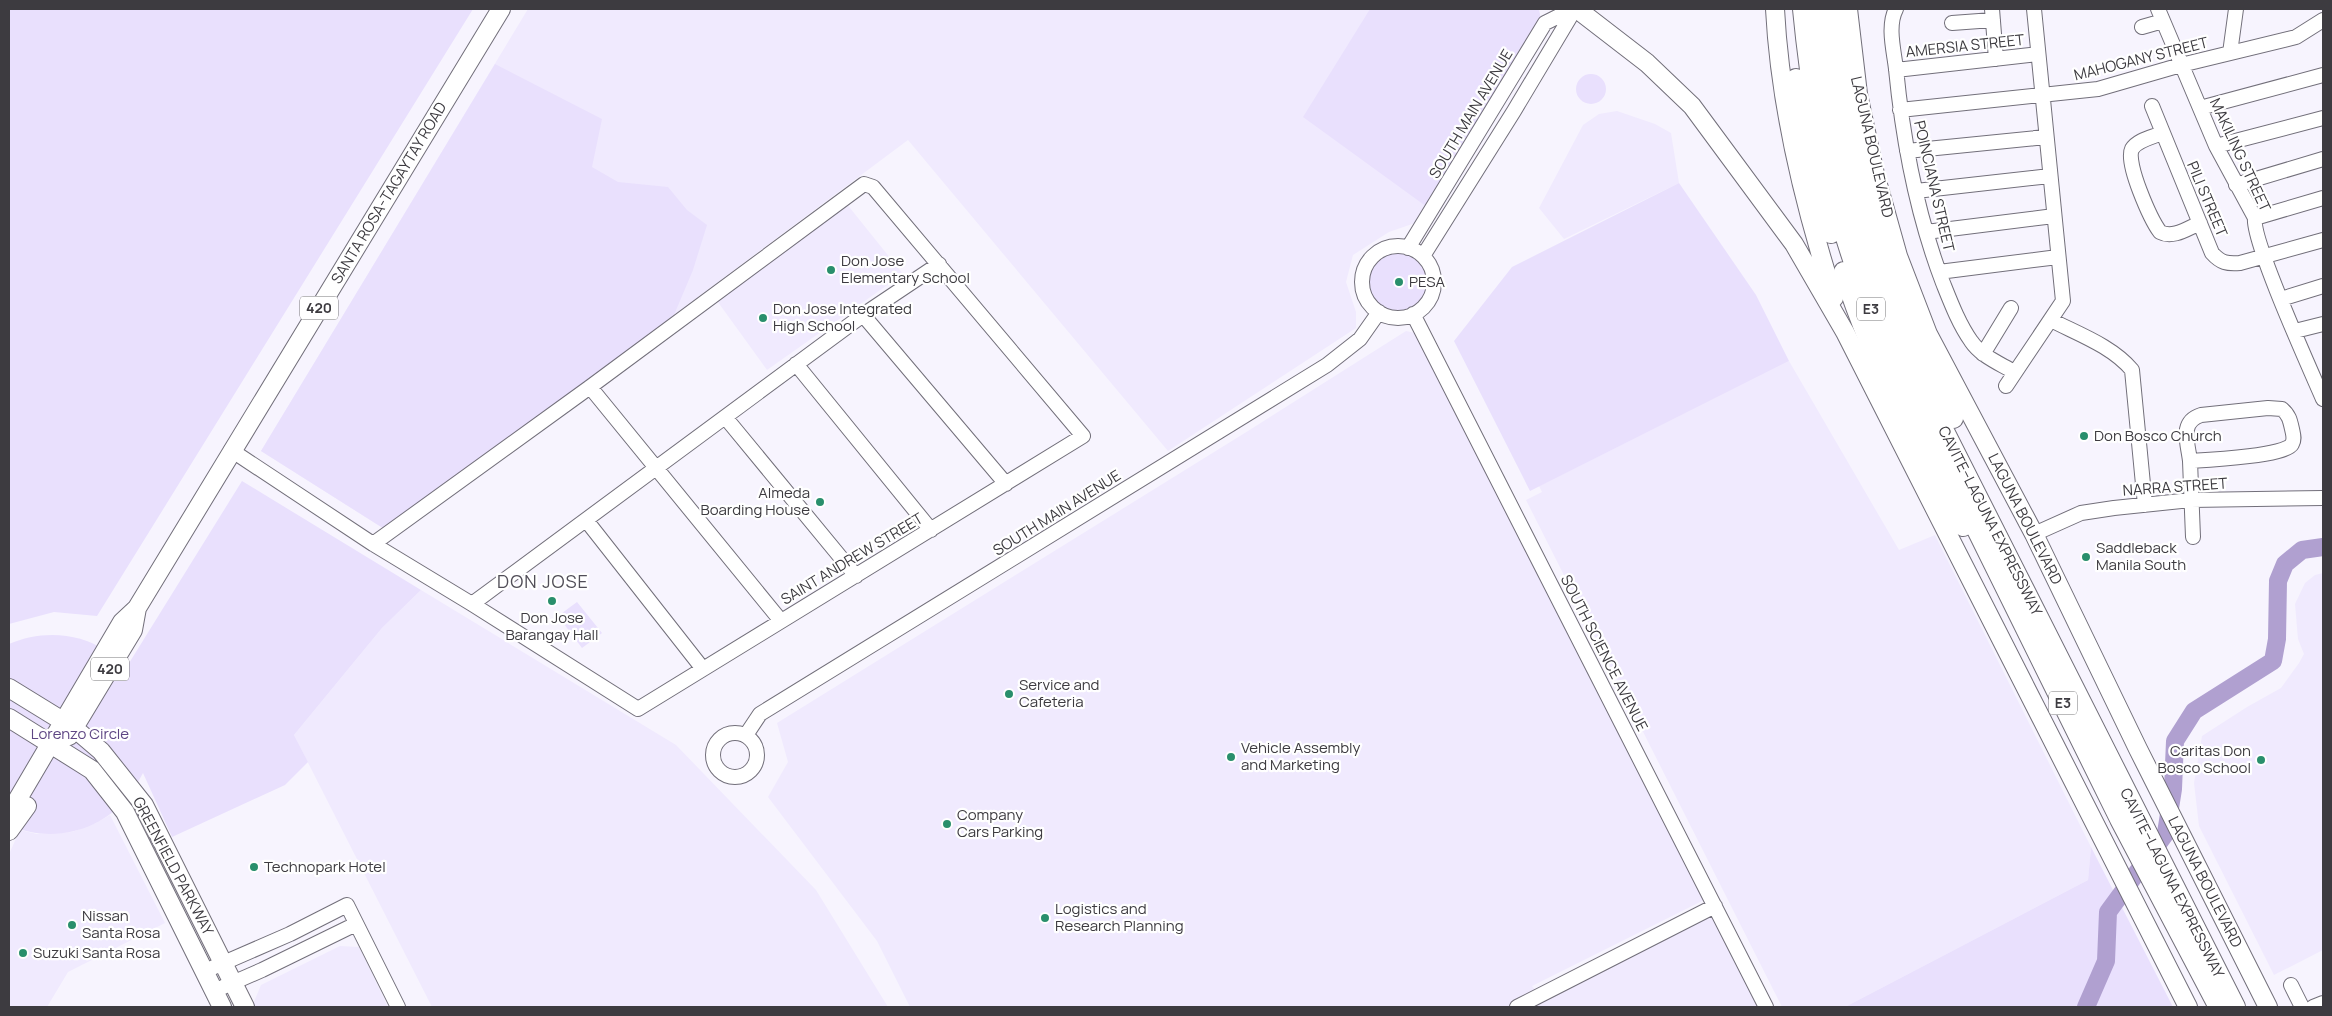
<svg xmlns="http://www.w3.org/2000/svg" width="2332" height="1016" font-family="Manrope,sans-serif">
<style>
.built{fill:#f0eafe}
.green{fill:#e9e0fd}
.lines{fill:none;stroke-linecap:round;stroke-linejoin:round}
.river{stroke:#b0a0d0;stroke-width:18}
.minor-casing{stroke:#726f7a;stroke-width:16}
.major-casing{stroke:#726f7a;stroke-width:20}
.highway-casing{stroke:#726f7a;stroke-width:22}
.minor{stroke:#fff;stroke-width:14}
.major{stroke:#fff;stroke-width:18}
.highway{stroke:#fff;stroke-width:20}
.poi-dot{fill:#298f6c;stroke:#fff;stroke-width:2}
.labels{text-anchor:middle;stroke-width:4.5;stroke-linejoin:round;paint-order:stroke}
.shield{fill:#fff;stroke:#777679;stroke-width:1}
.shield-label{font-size:14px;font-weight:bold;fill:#3d3b40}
.street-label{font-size:15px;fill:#3d3b40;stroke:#fff}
.poi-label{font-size:15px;fill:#3d3b40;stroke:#fff;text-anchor:start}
.park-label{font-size:15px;fill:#5e4684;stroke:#fff}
.quarter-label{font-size:18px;letter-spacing:1px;fill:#514e58;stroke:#fff}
</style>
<rect width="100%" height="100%" fill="#f7f4fe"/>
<!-- built -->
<path class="built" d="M 528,9 L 1539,9 L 1418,222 L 1389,232 L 1353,255 L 1346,282 L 1356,312 L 1356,328 L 1168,451 L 908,140 L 386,530 L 261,451 Z
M 1617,111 L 1655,124 L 1671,133 L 1679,183 L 1564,239 L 1539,208 L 1583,125 L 1599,114 Z
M 846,203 L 903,274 L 767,370 L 715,298 Z
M 1406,331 L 1425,335 L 1704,900 L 1532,986 L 1541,999 L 1714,915 L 1760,1007 L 910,1007 L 877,941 L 768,797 L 788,762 L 777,723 L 1248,431 Z
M 1789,361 L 1899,550 L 1935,535 L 2091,847 L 2088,880 L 1845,1007 L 1782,1007 L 1526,500 L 1542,492 L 1539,486 Z
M 2323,573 L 2323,950 L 2274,975 L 2199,826 L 2194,783 L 2202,736 L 2247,707 L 2281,688 L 2299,663 L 2304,654 L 2298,639 L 2295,604 L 2305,583 L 2315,575 Z
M 421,590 L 676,745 L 816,890 L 888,1007 L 432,1007 L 294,735 L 382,628 Z
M 110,815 L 165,923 L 68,972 L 47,1007 L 9,1007 L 9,854 L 20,830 L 37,834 L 72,832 L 96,823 Z
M 340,946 L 359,947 L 388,1007 L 255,1007 L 253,1004 L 261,985 Z"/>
<!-- green -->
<path class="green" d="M 9,9 L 473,9 L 97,616 L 54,612 L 9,624 Z
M 1370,9 L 1539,9 L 1541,20 L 1427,207 L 1303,117 Z
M 495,64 L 602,119 L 592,167 L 618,182 L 668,187 L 687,210 L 707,225 L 693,270 L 674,315 L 386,530 L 261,451 Z
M1576 89a15 15 0 1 1 30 0a15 15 0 1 1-30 0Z
M 1679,183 L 1756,295 L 1789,361 L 1530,491 L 1454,341 L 1512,267 Z
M1368 282a30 30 0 1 1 60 0a30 30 0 1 1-60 0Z
M 242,481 L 421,590 L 382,628 L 294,735 L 308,762 L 285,785 L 172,837 L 143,773 C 139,780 135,789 129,796 C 100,832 51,844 9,825 L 9,644 C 39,631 77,631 106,651 C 113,656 119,663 126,668 Z
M 577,602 L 602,633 L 582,648 L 558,616 Z
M 2091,847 L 2173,1007 L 1845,1007 L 2088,880 Z"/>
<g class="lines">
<!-- river -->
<path class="river" d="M 2086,1007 L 2106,961 L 2108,912 L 2166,833 L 2173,789 L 2175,741 L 2194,711 L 2273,661 L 2277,639 L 2278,581 L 2285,564 L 2302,550 L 2323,547"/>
<!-- minor casing -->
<g class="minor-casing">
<path id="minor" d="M 1896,9 C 1887,26 1894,51 1896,69 C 1903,141 1917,215 1943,283 C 1951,303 1959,324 1971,341 C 1981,356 1999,363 2014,372
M 1992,9 L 1996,59
M 2158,9 L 2216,146 L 2255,218 C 2251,239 2311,371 2323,399
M 1952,23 L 1993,20
M 2142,27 L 2163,21
M 2230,53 L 2236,9
M 1896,70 L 2038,54
M 2152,106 L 2212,253 C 2221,263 2227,264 2240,263 L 2323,240
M 2200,108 L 2323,75
M 1900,110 L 2098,89 L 2181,65 L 2296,37 L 2323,20
M 2162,133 C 2153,137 2137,140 2132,149 C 2125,163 2151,220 2160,232 C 2173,239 2188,228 2200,223
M 2216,146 L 2323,118
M 1907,151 L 2046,137
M 2236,185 L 2323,159
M 1916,191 L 2050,176
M 2255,218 L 2323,198
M 1926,232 L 2054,216
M1362 282a36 36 0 1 1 72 0a36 36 0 1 1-72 0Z
M 1408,248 L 1545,23 L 1573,9
M 1423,256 L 1514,111 L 1575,9
M 1939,272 L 2058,257
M 2281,299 L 2323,286
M 1413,314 L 1766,1007
M 863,315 L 1006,484
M 2051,320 C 2078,334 2112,346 2132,370 L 2145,505
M 2295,331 L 2323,324
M 1983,354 L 2011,308
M 796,364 L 931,530
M 2006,386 L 2063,301 L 2034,9
M 590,387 L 781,621
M 2268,408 L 2282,409 C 2289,415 2290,420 2292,429 C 2293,434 2295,439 2292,444 C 2286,456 2206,460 2190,461 C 2188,443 2179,422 2201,415 Z
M 725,417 L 856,576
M 231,450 L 373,544 L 472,604 L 638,709 L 1083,436 L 873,187 L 864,184 L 590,387 L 373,544
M 2190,461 L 2193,537
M 586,520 L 703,669
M 2034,534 L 2081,513 L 2114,508 L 2191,500 L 2323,498
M 472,604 L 863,315 L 939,264
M713 755a22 22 0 1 1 44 0a22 22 0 1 1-44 0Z
M 746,735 L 760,714 L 1327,365 L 1360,339 L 1379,312
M 205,971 L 290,934 L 347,905 L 398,1007
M 2291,985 L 2302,1007
M 214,991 L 262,970 L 356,924
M 1517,1007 L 1715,906
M 2313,1007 L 2323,1003"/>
</g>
<!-- major casing -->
<g class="major-casing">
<path id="major" d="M 1577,9 L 1647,63 L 1692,106 L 1794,244 L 1845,332 L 2188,1007
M 1775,9 C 1780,107 1804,205 1834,298
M 1848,9 L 1858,94 L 1875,174 L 1898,256 L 1928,334 L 2034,534 L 2138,749 L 2268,1007
M 9,688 L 74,728 L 101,751 L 144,805 L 245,1007
M 9,718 L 92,770 L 125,812 L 222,1007
M 69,736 L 133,630 L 137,608
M 9,814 L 122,622 L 137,608 L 501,9
M 9,831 L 27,806"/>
</g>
<!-- highway casing -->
<g class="highway-casing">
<path id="highway" d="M 1803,9 C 1810,82 1822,156 1843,227 C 1853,264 1867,299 1881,335 L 2120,819 L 2219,1007
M 1819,9 C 1829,136 1863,257 1915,374 L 2235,1007
M 1836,9 C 1841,92 1859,178 1884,258 C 1901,313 1927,366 1953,418
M 1796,79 L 1813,168 L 1831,233
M 1844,272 C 1861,326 1883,375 1908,425 C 1925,459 1942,493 1963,526"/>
</g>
<!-- minor -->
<use href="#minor" class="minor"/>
<!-- major -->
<use href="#major" class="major"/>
<!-- highway -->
<use href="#highway" class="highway"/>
</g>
<!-- markers -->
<g class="poi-dot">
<circle cx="831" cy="270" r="5"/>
<circle cx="1399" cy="282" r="5"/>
<circle cx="763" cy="318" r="5"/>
<circle cx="2084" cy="436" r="5"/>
<circle cx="820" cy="502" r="5"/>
<circle cx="2086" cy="557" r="5"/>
<circle cx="552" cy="601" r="5"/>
<circle cx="1009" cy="694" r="5"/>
<circle cx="1231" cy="757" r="5"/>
<circle cx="2261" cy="760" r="5"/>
<circle cx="947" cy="824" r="5"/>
<circle cx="254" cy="867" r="5"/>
<circle cx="1045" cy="918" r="5"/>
<circle cx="72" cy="925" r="5"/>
<circle cx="23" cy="953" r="5"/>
</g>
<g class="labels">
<!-- shield labels -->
<g class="shield">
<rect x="300" y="296.5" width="38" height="23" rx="4"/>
<rect x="1857" y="297.5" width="28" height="23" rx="4"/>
<rect x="91" y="657.5" width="38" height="23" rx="4"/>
<rect x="2049" y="691.5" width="28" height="23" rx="4"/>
</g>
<g class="shield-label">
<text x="319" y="313">420</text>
<text x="1871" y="314">E3</text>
<text x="110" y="674">420</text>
<text x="2063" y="708">E3</text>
</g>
<!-- street labels -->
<g class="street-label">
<text transform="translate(1965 46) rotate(-6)" y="5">AMERSIA STREET</text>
<text transform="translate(2141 59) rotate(-14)" y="5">MAHOGANY STREET</text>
<text transform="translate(1471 114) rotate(-59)" y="5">SOUTH MAIN AVENUE</text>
<text transform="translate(1872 147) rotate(77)" y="5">LAGUNA BOULEVARD</text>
<text transform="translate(2240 155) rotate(65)" y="5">MAKILING STREET</text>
<text transform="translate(1934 186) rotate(77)" y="5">POINCIANA STREET</text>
<text transform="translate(389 193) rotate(-59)" y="5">SANTA ROSA-TAGAYTAY ROAD</text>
<text transform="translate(2207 199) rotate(67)" y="5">PILI STREET</text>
<text transform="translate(2175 487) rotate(-4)" y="5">NARRA STREET</text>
<text transform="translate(1057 513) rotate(-32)" y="5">SOUTH MAIN AVENUE</text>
<text transform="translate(2025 519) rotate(63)" y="5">LAGUNA BOULEVARD</text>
<text transform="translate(1990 521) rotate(63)" y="5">CAVITE–LAGUNA EXPRESSWAY</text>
<text transform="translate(852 559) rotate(-31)" y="5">SAINT ANDREW STREET</text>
<text transform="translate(1604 653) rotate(63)" y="5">SOUTH SCIENCE AVENUE</text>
<text transform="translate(173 866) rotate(62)" y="5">GREENFIELD PARKWAY</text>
<text transform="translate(2205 882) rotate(63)" y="5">LAGUNA BOULEVARD</text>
<text transform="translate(2172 883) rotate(63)" y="5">CAVITE–LAGUNA EXPRESSWAY</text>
</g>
<!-- poi labels -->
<g class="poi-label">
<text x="841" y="266">Don Jose<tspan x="841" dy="17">Elementary School</tspan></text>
<text x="1409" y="287">PESA</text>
<text x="773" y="314">Don Jose Integrated<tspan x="773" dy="17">High School</tspan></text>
<text x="2094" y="441">Don Bosco Church</text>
<text x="810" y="498" text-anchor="end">Almeda<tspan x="810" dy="17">Boarding House</tspan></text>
<text x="2096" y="553">Saddleback<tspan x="2096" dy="17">Manila South</tspan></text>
<text x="552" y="623" text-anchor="middle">Don Jose<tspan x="552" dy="17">Barangay Hall</tspan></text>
<text x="1019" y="690">Service and<tspan x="1019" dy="17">Cafeteria</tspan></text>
<text x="1241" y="753">Vehicle Assembly<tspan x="1241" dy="17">and Marketing</tspan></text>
<text x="2251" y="756" text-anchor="end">Caritas Don<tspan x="2251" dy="17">Bosco School</tspan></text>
<text x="957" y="820">Company<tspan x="957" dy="17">Cars Parking</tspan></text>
<text x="264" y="872">Technopark Hotel</text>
<text x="1055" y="914">Logistics and<tspan x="1055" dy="17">Research Planning</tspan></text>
<text x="82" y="921">Nissan<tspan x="82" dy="17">Santa Rosa</tspan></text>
<text x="33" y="958">Suzuki Santa Rosa</text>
</g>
<!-- park labels -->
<g class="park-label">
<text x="80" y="739">Lorenzo Circle</text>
</g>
<!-- quarter labels -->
<g class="quarter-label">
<text x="543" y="588">DON JOSE</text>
</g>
</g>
<!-- border -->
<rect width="2332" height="1016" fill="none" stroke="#3d3b40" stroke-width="20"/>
</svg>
